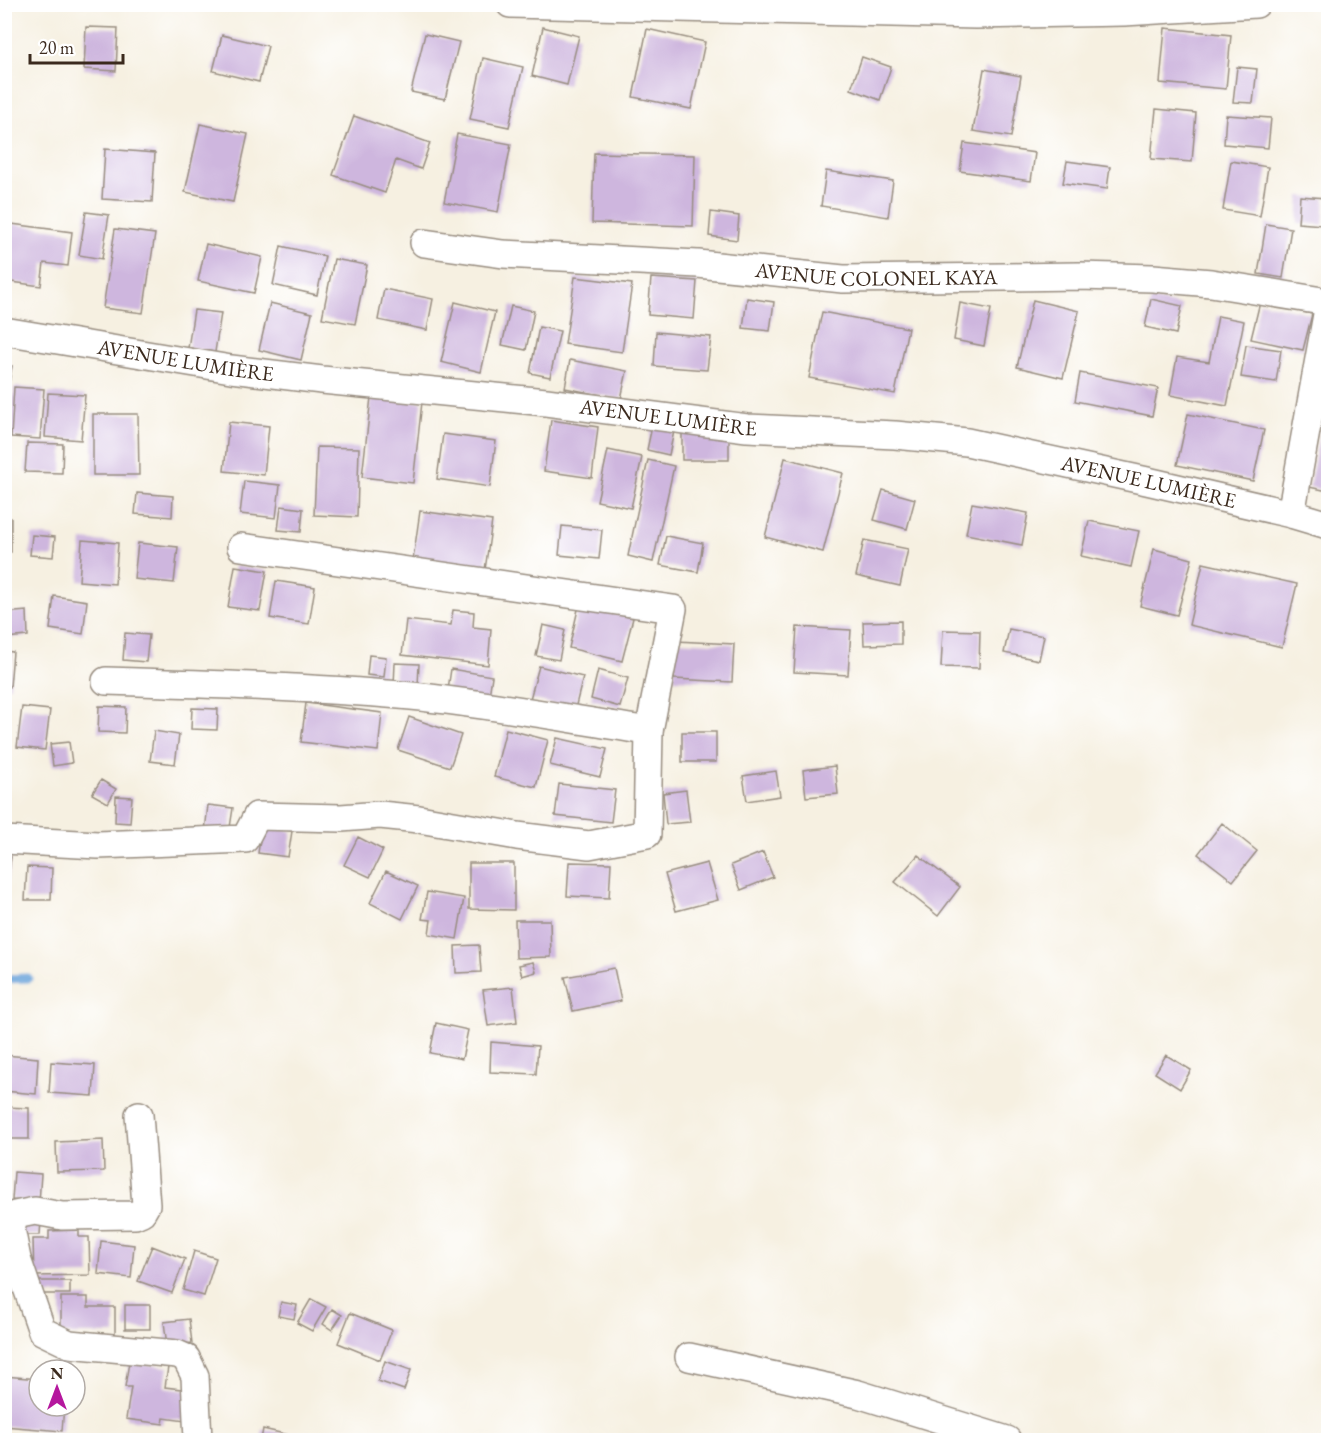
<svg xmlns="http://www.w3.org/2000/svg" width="1333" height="1445" font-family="'EB Garamond',serif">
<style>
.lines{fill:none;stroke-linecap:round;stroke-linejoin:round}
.stream{stroke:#6ca5db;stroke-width:9}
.building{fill:#ceb6de}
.minor-casing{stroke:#988d80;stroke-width:30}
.minor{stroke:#fff;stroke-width:27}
.labels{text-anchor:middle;stroke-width:5;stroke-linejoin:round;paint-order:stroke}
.street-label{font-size:21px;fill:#3b2a1e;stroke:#fff}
</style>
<rect width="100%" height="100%" fill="#fff"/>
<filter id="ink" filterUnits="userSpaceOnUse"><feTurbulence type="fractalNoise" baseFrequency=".0167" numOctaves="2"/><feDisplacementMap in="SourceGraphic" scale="12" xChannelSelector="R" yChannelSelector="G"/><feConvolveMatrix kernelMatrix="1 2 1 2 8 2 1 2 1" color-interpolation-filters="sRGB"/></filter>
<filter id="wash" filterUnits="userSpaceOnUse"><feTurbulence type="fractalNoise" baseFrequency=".008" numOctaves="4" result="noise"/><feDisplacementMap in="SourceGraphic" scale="24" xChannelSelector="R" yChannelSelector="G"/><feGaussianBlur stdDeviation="1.35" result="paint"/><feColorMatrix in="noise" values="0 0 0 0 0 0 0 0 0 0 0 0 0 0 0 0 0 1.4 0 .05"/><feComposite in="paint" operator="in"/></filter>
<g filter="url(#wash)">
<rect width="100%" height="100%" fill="#f6f0e1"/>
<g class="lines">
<!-- stream -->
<path class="stream" d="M 4,979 L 28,978"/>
</g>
<g id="blocks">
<!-- building -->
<path class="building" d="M 86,27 L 118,28 L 116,71 L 84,69 Z
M 543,27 L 579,36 L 567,85 L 532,76 Z
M 1165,28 L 1231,35 L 1226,89 L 1160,83 Z
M 647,29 L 705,42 L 691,109 L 633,97 Z
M 425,34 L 459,42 L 445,99 L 411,92 Z
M 222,35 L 268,46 L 259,82 L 213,71 Z
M 862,57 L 891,67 L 880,100 L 851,89 Z
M 483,58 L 523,67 L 509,127 L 470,119 Z
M 1237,67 L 1257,69 L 1253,103 L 1233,102 Z
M 984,69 L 1021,76 L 1011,137 L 973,131 Z
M 1156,109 L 1196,113 L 1192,162 L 1151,159 Z
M 1226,115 L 1271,118 L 1268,148 L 1224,144 Z
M 354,116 L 430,143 L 421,169 L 396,160 L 385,193 L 333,175 Z
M 200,124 L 248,134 L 233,202 L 185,192 Z
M 457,134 L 511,144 L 498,212 L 444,202 Z
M 964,143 L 1035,153 L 1031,181 L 960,171 Z
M 105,149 L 155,153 L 152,202 L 102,199 Z
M 594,153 L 695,155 L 693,226 L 592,223 Z
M 1067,161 L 1110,167 L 1107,189 L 1063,183 Z
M 1231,161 L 1268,167 L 1260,216 L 1223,210 Z
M 826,171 L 893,181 L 888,217 L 821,206 Z
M 1300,196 L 1325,198 L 1323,225 L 1298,223 Z
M 86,212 L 109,215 L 102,259 L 79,255 Z
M 711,212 L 739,216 L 737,240 L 709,236 Z
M 4,223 L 72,232 L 68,266 L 44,263 L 41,286 L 4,281 Z
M 1266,224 L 1291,228 L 1283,278 L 1258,274 Z
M 115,229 L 155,234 L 143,313 L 103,308 Z
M 206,244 L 262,257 L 254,293 L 198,281 Z
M 281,246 L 325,256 L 317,295 L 273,285 Z
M 334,259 L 367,265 L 355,324 L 322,318 Z
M 575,277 L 632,284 L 622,352 L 565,344 Z
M 651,278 L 697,281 L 694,319 L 648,315 Z
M 384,289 L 433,299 L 427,330 L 378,320 Z
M 747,298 L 774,302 L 770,331 L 743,328 Z
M 1151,299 L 1182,306 L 1176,334 L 1145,327 Z
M 1033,300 L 1079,311 L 1063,378 L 1017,367 Z
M 455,302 L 495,312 L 481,372 L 441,362 Z
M 1260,302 L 1312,314 L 1303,350 L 1251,339 Z
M 270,303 L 312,313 L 301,360 L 259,350 Z
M 960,303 L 991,309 L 984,346 L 954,340 Z
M 511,306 L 534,311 L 526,350 L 502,345 Z
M 194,310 L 221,313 L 215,352 L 188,348 Z
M 822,312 L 908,328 L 895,394 L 809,378 Z
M 1218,316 L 1244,321 L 1227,406 L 1170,395 L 1177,357 L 1209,362 Z
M 539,327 L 560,331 L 550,377 L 530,373 Z
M 656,332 L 711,337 L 707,370 L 654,366 Z
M 1246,345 L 1281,350 L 1276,382 L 1241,377 Z
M 570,360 L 627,371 L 621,399 L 565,388 Z
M 4,365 L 12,366 L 7,395 L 4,394 Z
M 1080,373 L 1158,388 L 1152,416 L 1075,401 Z
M 14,387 L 44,389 L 40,439 L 11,437 Z
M 48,393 L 85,395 L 81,440 L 45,437 Z
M 371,397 L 422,402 L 413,483 L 362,477 Z
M 93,414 L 138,414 L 139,475 L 93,475 Z
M 1188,414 L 1264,430 L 1253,481 L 1177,465 Z
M 551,420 L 598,427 L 592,478 L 544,471 Z
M 229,422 L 269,426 L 264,475 L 224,471 Z
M 652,426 L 674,431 L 669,455 L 647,450 Z
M 1321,426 L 1328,427 L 1328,491 L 1309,487 Z
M 682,430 L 729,430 L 729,460 L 682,460 Z
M 443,434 L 496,441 L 490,487 L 437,479 Z
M 27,443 L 63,444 L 62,473 L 25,472 Z
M 317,447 L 359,448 L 357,517 L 314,515 Z
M 608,450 L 642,457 L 631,508 L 597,501 Z
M 785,458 L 843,473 L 823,552 L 765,537 Z
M 648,460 L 674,466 L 653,562 L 628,556 Z
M 244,481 L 280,485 L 276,518 L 240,514 Z
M 883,490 L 915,499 L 907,529 L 874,520 Z
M 137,493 L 173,496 L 172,517 L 135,514 Z
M 972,503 L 1028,513 L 1022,545 L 966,534 Z
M 281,506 L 303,509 L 301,532 L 278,530 Z
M 420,511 L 492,521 L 485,570 L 413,560 Z
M 4,518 L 11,518 L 11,552 L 4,552 Z
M 1089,521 L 1139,531 L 1131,567 L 1081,556 Z
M 562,526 L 602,530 L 599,559 L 559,555 Z
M 32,535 L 55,537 L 53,557 L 30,555 Z
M 666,536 L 703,543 L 698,572 L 660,565 Z
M 82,540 L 118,543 L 115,584 L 79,581 Z
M 864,540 L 908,549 L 900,586 L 856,576 Z
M 138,543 L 178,547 L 174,583 L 134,579 Z
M 1154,549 L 1192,559 L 1177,615 L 1140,606 Z
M 1203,563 L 1297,584 L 1282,647 L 1189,625 Z
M 235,566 L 267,571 L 260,611 L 228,607 Z
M 276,581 L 315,587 L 309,624 L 270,618 Z
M 54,596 L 87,601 L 83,634 L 50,629 Z
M 579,605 L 633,618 L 622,661 L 569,648 Z
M 453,610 L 474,612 L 473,627 L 491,629 L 488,665 L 402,655 L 406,620 L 451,625 Z
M 27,611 L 28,636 L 4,638 L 4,613 Z
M 901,621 L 901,644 L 864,645 L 863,622 Z
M 543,625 L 565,630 L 559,660 L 536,656 Z
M 797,627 L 851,630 L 848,675 L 794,672 Z
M 1009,629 L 1044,636 L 1039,660 L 1004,653 Z
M 943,630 L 980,631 L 979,668 L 941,667 Z
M 125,633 L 149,635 L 146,662 L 123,660 Z
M 676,641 L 734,644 L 732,682 L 674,679 Z
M 4,651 L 13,652 L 10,687 L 4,687 Z
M 369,655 L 386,657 L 384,677 L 367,675 Z
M 395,663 L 419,664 L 418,686 L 394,685 Z
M 539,666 L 583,677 L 575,709 L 530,699 Z
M 451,669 L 492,676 L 488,703 L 447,696 Z
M 598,670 L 628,678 L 620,707 L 591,699 Z
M 306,703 L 382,713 L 378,751 L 301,742 Z
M 99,706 L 126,707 L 125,733 L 98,732 Z
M 22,707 L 50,710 L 45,750 L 17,747 Z
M 192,708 L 218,709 L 217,730 L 191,729 Z
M 409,717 L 461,735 L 450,767 L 398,750 Z
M 506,729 L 548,740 L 536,787 L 494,777 Z
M 154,731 L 179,735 L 175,764 L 150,761 Z
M 682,732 L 716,732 L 716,762 L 682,762 Z
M 557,738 L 607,749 L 600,777 L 550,765 Z
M 69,742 L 72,763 L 53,766 L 50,744 Z
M 835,766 L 838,794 L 806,797 L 803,770 Z
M 776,771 L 780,796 L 747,801 L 743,776 Z
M 101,780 L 116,789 L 108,803 L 92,794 Z
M 559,784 L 615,790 L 611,822 L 555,816 Z
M 686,790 L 690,822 L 666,824 L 663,793 Z
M 116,796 L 132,797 L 130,823 L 115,822 Z
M 208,805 L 233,808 L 229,834 L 205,831 Z
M 1222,823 L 1257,851 L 1233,881 L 1198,854 Z
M 262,827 L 292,831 L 288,857 L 258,853 Z
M 358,837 L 383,850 L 370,877 L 344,865 Z
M 763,852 L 773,877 L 741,890 L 731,865 Z
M 918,855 L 960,887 L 938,916 L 895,882 Z
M 4,856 L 11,857 L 6,894 L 4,894 Z
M 569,862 L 611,863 L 609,898 L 567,896 Z
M 469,863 L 514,863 L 514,910 L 469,909 Z
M 707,863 L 718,900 L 676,911 L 665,874 Z
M 27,867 L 52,868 L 51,900 L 25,900 Z
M 386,871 L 418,886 L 402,919 L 370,903 Z
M 427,892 L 464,898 L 457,939 L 429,934 L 431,920 L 422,919 Z
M 515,920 L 550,920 L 551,957 L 516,958 Z
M 479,945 L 481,972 L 456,973 L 455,946 Z
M 533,962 L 536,972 L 522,976 L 519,965 Z
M 614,968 L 621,1001 L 573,1011 L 565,977 Z
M 513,987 L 517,1022 L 488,1026 L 483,990 Z
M 436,1023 L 468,1030 L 462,1059 L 430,1053 Z
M 491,1042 L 538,1046 L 536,1074 L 490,1072 Z
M 4,1055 L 38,1058 L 36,1094 L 4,1091 Z
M 1166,1055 L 1191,1070 L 1180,1089 L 1155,1073 Z
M 51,1062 L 95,1065 L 93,1096 L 49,1093 Z
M 4,1107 L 29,1108 L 29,1139 L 4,1139 Z
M 103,1140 L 104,1171 L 57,1172 L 56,1142 Z
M 14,1172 L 41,1174 L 39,1203 L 12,1200 Z
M 20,1218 L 41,1219 L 40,1235 L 20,1235 Z
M 79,1230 L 79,1237 L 89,1237 L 90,1275 L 34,1276 L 33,1239 L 49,1239 L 49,1231 Z
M 101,1241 L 134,1245 L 131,1278 L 98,1274 Z
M 152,1246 L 185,1259 L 172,1293 L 138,1281 Z
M 194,1251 L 216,1258 L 204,1296 L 183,1290 Z
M 38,1281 L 70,1281 L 70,1294 L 38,1294 Z
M 61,1297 L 88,1297 L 88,1307 L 115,1307 L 115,1334 L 61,1334 Z
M 311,1299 L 326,1307 L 312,1331 L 297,1323 Z
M 281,1302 L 297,1305 L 294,1319 L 278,1316 Z
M 125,1305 L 150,1305 L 150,1329 L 125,1329 Z
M 332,1309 L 342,1315 L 332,1330 L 323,1324 Z
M 350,1313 L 392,1330 L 380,1360 L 338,1343 Z
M 189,1319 L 192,1343 L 167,1346 L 164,1322 Z
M 385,1361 L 411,1370 L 404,1390 L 378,1381 Z
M 129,1362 L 168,1367 L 165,1387 L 189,1390 L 185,1421 L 164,1418 L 163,1424 L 126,1419 L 131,1387 L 125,1387 Z
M 4,1376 L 39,1379 L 39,1406 L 64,1406 L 62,1431 L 4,1426 Z
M 263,1429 L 311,1440 L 261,1440 Z"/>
</g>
</g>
<g filter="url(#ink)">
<use href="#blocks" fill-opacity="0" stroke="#988d80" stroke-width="1.5"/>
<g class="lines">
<!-- minor casing -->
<g class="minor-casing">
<g id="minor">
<path d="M 510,4 L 976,15 L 1124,12 L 1256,4"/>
<path id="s1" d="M 424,243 L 503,254 L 698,264 L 843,279 L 1079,276 L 1153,278 L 1211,283 L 1328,302"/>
<path id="s2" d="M 4,331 L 231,369 L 322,380 L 546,402 L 747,428 L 895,435 L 967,442 L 1147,481 L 1291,514 L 1328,525"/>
<path d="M 1291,514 L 1328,309"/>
<path d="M 106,681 C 208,684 309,687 411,696 C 491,704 570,719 649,731"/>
<path d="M 4,840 L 98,845 L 245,839 L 257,816 L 341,818 L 380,815 L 419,819 L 517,836 L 589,845 L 647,834 L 649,731 L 673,609 L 241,547"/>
<path d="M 139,1115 L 146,1205 L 142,1212 L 135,1215 L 62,1216 L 35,1211 L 15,1215 L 11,1229 L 17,1259 L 42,1331 L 69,1344 L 177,1354 L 186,1358 L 195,1376 L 198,1440"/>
<path d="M 689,1357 L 858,1394 L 1007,1440"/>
</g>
</g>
<!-- minor -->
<use href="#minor" class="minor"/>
</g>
</g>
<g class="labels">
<!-- street labels -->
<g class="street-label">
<text dy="7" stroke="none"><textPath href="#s1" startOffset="454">AVENUE COLONEL KAYA</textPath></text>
<text dy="7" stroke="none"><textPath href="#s2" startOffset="184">AVENUE LUMIÈRE</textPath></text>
<text dy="7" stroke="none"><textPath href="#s2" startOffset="670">AVENUE LUMIÈRE</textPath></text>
<text dy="7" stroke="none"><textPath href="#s2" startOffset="1156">AVENUE LUMIÈRE</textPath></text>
</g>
</g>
<!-- margin -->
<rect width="1333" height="1445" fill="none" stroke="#fff" stroke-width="24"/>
<!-- north arrow -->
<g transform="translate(57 1388)"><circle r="28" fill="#ffffff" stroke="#b1aaa5" stroke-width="1.5"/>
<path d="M0-4.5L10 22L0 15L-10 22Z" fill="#b5179e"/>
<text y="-9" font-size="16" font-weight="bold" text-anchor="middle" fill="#3b2a1e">N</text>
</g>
<!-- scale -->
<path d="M30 54v9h93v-9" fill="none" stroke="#3b2a1e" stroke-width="3"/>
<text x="39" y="54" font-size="18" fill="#3b2a1e" stroke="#ffffff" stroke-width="4.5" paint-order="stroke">20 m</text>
</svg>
